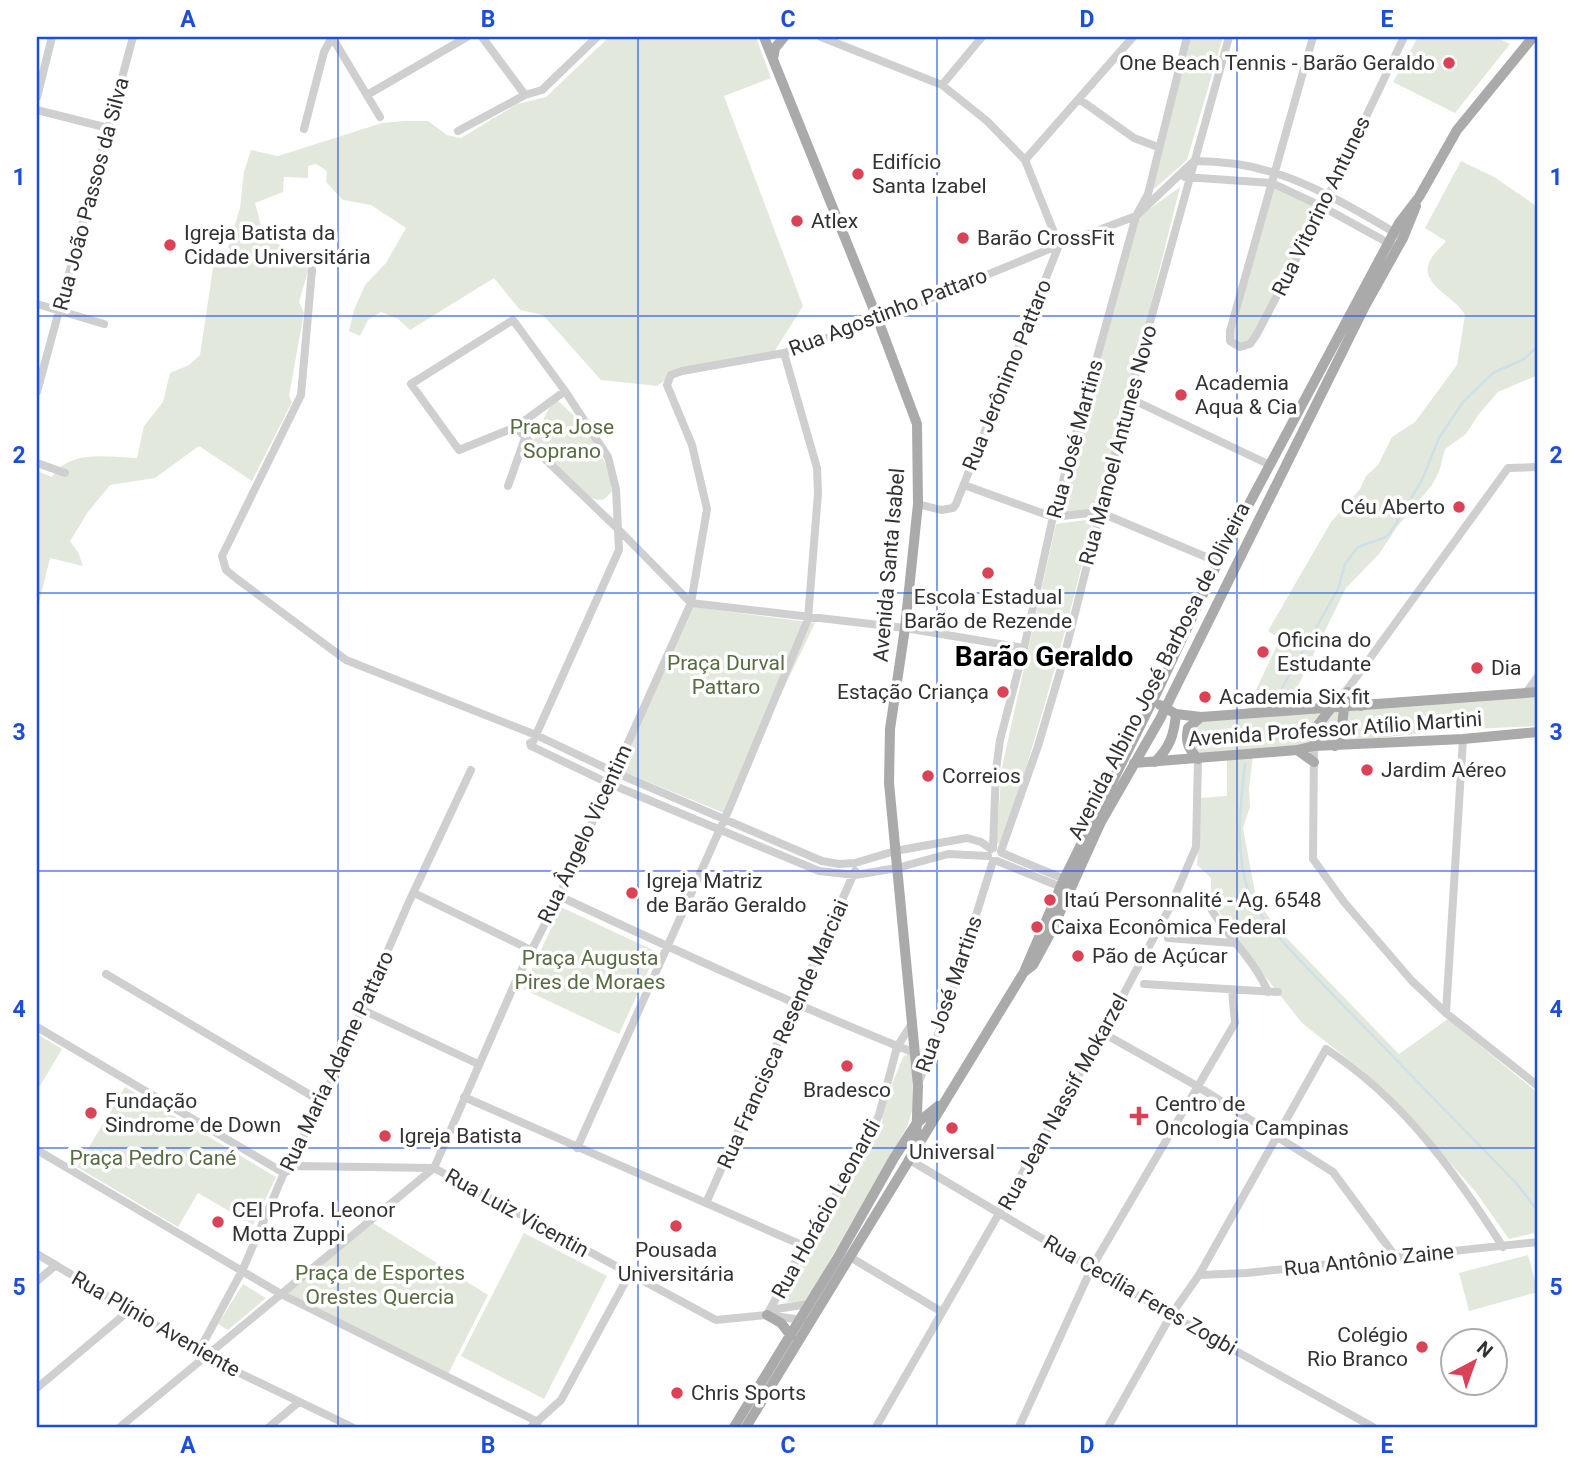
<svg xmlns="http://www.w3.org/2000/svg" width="1575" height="1464" font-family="Roboto,sans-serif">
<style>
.green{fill:#e3e8dc}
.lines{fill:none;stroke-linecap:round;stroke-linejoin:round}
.stream{stroke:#cde0e9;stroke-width:2.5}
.minor{stroke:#cfcfcf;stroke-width:8}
.major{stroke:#aaa;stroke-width:10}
.grid{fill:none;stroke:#1d4ed8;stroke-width:2;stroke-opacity:0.55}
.poi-dot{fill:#db4255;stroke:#fff;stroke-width:2.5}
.labels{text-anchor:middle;stroke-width:7;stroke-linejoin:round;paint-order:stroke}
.poi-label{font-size:21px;fill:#323232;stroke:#fff;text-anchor:start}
.street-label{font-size:21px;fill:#323232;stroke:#fff}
.park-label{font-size:21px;fill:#576c41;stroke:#fff}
.district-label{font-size:28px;font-weight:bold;fill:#000;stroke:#fff}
.neatline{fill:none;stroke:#1d4ed8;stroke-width:2.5}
.grid-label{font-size:23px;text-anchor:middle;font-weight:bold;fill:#1d4ed8}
</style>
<rect width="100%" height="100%" fill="#fff"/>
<!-- green -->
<path class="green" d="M 609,37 L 756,37 L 771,78 L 724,96 L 803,306 L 774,352 L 681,369 L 657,386 L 601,380 L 543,315 L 520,310 L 494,278 L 410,330 L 398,319 L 381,312 L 368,320 L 360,336 L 349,331 L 354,310 L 365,285 L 386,263 L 406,228 L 371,205 L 343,200 L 326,182 L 327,171 L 316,164 L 308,166 L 308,178 L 284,177 L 283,192 L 255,203 L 264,237 L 311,261 L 299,302 L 304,313 L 289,396 L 292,402 L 252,481 L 199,446 L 155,478 L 110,485 L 88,512 L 70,541 L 78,552 L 83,566 L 50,558 L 37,611 L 37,471 L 52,477 C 69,449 108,457 137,458 L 144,426 L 163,402 L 170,373 L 189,365 L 200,355 L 213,268 L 233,255 L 228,247 L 240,208 L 244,172 L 251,150 L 278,156 L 382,123 L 404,121 L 428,121 L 447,135 L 461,138 L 517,104 L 546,97 Z
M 1191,37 L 1223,37 L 1187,160 L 1153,190 Z
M 1418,37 L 1495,37 L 1510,44 L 1455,113 L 1393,82 Z
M 1461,161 L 1494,177 L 1538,207 L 1538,375 L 1498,392 L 1479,414 L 1466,434 L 1445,449 L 1439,472 L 1432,485 L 1397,527 L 1379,554 L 1346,588 L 1292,698 L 1280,699 L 1277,708 L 1246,711 L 1280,639 L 1268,631 L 1331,522 L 1360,489 L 1366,476 L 1378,465 L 1392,437 L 1415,422 L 1457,365 L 1465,315 C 1457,298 1420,285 1429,263 C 1431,255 1441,248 1446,241 L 1425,228 Z
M 1180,187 L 1099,512 L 1057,515 L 1137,218 Z
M 1274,187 L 1321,208 L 1256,334 L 1245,346 L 1231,341 Z
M 558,401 C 586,425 607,454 612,491 C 604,501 602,502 589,497 L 532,443 L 550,406 Z
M 1093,519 C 1067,629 1037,737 1002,844 L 996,843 L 1002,767 L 1056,524 Z
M 694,607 L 815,623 L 724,813 L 619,770 Z
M 1538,693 L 1538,726 L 1451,730 L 1295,747 L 1253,754 L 1249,789 L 1250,807 L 1243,828 L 1256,898 L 1274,925 L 1399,1054 L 1448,1019 L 1538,1093 L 1538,1250 L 1534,1233 L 1509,1239 L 1475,1191 L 1397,1103 L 1362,1070 L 1302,1023 L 1231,933 L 1211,897 L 1211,878 L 1197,865 L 1201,798 L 1227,796 L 1227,754 L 1199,756 L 1192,749 L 1191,728 L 1204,720 Z
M 561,907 L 657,952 L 619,1034 L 523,989 Z
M 37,1034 L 62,1049 L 37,1091 Z
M 908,1054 L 912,1057 L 913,1108 L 907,1127 L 806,1301 L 782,1303 L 783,1294 L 864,1157 L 882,1122 L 886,1099 L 903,1057 Z
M 125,1087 L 276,1177 L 253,1225 L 198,1193 L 178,1227 L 77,1167 Z
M 373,1223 L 488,1295 L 447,1376 L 287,1293 Z
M 524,1233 L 607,1276 L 544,1399 L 461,1356 Z
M 1528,1255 L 1538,1292 L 1469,1311 L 1459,1273 Z
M 243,1284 L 266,1298 L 228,1330 L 218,1324 Z"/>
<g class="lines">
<!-- stream -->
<path class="stream" d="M 1274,702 L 1338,589 L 1345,564 L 1358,547 L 1386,537 L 1390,533 L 1422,480 L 1439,438 L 1463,402 L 1493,373 L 1524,359 L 1538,346
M 1245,764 C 1240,808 1234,853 1250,896 C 1261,924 1313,973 1335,997 C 1395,1059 1456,1121 1516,1183 L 1538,1211"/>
<!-- minor -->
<path class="minor" d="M 332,37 L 380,117
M 482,37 L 525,95
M 821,37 L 942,85 L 987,121 L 1025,160 L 1059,245 L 956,504 L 953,508 L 941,510 L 918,504
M 1313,37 L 1230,331 L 1230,341 L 1240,347 L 1250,344 L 1257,334 L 1323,207 L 1404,37
M 942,85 L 982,37
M 367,95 L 467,37
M 37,97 L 52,37
M 1079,99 L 1134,138 L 1158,147
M 37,110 L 108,128
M 304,129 L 324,52 L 332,37
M 458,131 L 525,95 L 542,90 L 597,37
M 1025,160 L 1133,37
M 1194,161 C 1220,161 1250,165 1275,173 C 1314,185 1362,213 1397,234
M 1185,177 L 1272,183 L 1323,207 L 1392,245
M 312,270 L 301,395 L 222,556 L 226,570 L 237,579 L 346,660 L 536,735 L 614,772 L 822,861 L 839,864 L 855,863 L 895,851 L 967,838 L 981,842 L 991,849
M 37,304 L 104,324
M 37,392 L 133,37
M 1129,398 L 1270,465
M 516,427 L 544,458 L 617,528 L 691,603 L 905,628 L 1024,648
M 37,463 L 65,473
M 964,485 L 1053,517 L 1099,512 L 1218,562
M 508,486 L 525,438
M 1526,693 L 1538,676
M 1331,708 L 1349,687 L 1508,468 L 1538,467
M 530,743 L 531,746 L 608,783 L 819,871 L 855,875 L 897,868 L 948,854 L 988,856
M 531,746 L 619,550 L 616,489 L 608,457 L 565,391 L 513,320 L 411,384 L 459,450 L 516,427 L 565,391
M 1314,746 L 1313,859 L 1344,902 L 1412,981 L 1446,1013 L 1538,1086
M 993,848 L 996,770 L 1000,740 L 1024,648 L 1053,517 L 1136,216 L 1148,194 L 1187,37
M 1001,851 L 1038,746 L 1062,665 L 1129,398 L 1229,37
M 1002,853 L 1069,881
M 997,861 L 1066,889
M 414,893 L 531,950
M 559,896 C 677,951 794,1005 915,1053
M 1211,909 C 1228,937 1255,961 1268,992
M 1168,938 L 1234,943
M 106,974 L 322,1102
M 1144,984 L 1278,992
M 363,1010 L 478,1064
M 1446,1013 L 1463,739
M 37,1027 L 284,1173 L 298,1166 L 434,1168 L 716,1320 L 767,1315 L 802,1320
M 1103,1033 L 1197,1086 L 1333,1172 L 1395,1256
M 918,1084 L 942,1024 L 993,861
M 464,1097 L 804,1246
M 577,1148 L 729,809 L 808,619 L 818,493 L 817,468 L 784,353
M 37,1150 L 281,1294 L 538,1422
M 908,1159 L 1171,1315 L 1373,1427
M 706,1203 L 855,871
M 37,1254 L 199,1351 L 206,1357 L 352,1427
M 850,1257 L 942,1312
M 1199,1275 L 1247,1273 L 1538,1242
M 37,1281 L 56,1265
M 769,1313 L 776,1309 L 809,1304
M 767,1315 L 804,1246 L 858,1158 L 879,1115 L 897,1047 L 913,1022
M 199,1351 L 243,1269 L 284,1173 L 322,1102 L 408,904 L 471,770
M 37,1388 L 131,1309
M 120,1427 L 434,1168 L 515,983 L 559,896 L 691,603 L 707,509 L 692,445 L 667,385 L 671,375 L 682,371 L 784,353 L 878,320 L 1059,245 L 1136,216 L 1194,161
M 269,1427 L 299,1402
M 531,1427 L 561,1400 L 629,1275
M 876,1427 L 1103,1033 L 1170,907 L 1196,847 L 1198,759
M 1019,1427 L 1092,1267 L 1235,1023 L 1232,990
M 1108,1427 L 1171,1315 L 1199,1275 L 1326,1049 C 1402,1098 1455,1172 1503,1247"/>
<!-- major -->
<path class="major" d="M 764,37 L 878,320 L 917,424 L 918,504 L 905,628 L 890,729 L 889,783 L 918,1086 L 916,1145
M 773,59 L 775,48 L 784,37
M 1348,692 L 1361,706
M 1160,705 L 1176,714 L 1201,717 L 1538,692
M 1314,746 L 1318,725 L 1331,708
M 1335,746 L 1341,735 L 1344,708
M 1297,750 L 1314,762
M 1198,759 C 1188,748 1185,742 1188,728 L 1201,717
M 1155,762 C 1170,747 1174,735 1176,714
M 1134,763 L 1297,750 L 1314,746 L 1463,739 L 1538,732
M 1024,972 L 1033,965 L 1051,932 L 1101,822 L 1160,719 L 1365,306 L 1403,238 L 1416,206
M 767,1315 L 781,1323 L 791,1336
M 734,1427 L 838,1257 L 894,1158 L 916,1124 L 938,1106
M 746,1427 L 1024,972 L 1064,879 L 1156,694 L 1218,562 L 1399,223 L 1419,197 L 1457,130 L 1533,37"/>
</g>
<!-- grid -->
<path class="grid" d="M 338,37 L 338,1427M 638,37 L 638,1427M 937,37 L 937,1427M 1237,37 L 1237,1427M 37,316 L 1538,316M 37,593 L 1538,593M 37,871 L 1538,871M 37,1148 L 1538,1148"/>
<!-- markers -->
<g class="poi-dot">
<circle cx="1449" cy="63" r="7"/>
<circle cx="858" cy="174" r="7"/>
<circle cx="797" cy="221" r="7"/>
<circle cx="963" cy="238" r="7"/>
<circle cx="170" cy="245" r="7"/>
<circle cx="1181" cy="395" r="7"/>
<circle cx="1459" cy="507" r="7"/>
<circle cx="988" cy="573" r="7"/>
<circle cx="1263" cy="652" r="7"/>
<circle cx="1477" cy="668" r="7"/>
<circle cx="1003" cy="692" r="7"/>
<circle cx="1205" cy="697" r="7"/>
<circle cx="1367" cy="770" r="7"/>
<circle cx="928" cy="776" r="7"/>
<circle cx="632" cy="893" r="7"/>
<circle cx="1050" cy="900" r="7"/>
<circle cx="1037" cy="927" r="7"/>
<circle cx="1078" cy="956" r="7"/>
<circle cx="847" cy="1066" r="7"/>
<circle cx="91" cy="1113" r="7"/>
<path d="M1135.5 1105.5h7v7h7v7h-7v7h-7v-7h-7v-7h7z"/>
<circle cx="952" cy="1128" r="7"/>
<circle cx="385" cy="1136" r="7"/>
<circle cx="218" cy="1222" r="7"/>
<circle cx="676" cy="1226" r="7"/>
<circle cx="1422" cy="1347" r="7"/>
<circle cx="677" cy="1393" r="7"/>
</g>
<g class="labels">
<!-- poi labels -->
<g class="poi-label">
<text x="1435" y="70" text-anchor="end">One Beach Tennis - Barão Geraldo</text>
<text x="872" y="169">Edifício<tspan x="872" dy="24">Santa Izabel</tspan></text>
<text x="811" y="228">Atlex</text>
<text x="184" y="240">Igreja Batista da<tspan x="184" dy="24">Cidade Universitária</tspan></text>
<text x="977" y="245">Barão CrossFit</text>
<text x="1195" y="390">Academia<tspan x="1195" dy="24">Aqua &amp; Cia</tspan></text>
<text x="1445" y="514" text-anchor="end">Céu Aberto</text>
<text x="988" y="604" text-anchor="middle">Escola Estadual<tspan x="988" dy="24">Barão de Rezende</tspan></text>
<text x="1277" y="647">Oficina do<tspan x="1277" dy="24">Estudante</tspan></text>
<text x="1491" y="675">Dia</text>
<text x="989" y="699" text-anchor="end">Estação Criança</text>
<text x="1219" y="704">Academia Six fit</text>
<text x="1381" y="777">Jardim Aéreo</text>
<text x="942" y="783">Correios</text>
<text x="646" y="888">Igreja Matriz<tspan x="646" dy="24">de Barão Geraldo</tspan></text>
<text x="1064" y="907">Itaú Personnalité - Ag. 6548</text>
<text x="1051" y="934">Caixa Econômica Federal</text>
<text x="1092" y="963">Pão de Açúcar</text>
<text x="847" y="1097" text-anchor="middle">Bradesco</text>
<text x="105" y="1108">Fundação<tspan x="105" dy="24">Sindrome de Down</tspan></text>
<text x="1155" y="1111">Centro de<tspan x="1155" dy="24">Oncologia Campinas</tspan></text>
<text x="399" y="1143">Igreja Batista</text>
<text x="952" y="1159" text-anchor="middle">Universal</text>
<text x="232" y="1217">CEI Profa. Leonor<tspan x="232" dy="24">Motta Zuppi</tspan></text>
<text x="676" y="1257" text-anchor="middle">Pousada<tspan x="676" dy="24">Universitária</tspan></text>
<text x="1408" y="1342" text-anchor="end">Colégio<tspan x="1408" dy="24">Rio Branco</tspan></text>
<text x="691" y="1400">Chris Sports</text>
</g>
<!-- street labels -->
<g class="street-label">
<text transform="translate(91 194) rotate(-75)" y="7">Rua João Passos da Silva</text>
<text transform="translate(1321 206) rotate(-64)" y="7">Rua Vitorino Antunes</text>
<text transform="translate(888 312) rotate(-21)" y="7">Rua Agostinho Pattaro</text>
<text transform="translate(1007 375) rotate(-68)" y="7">Rua Jerônimo Pattaro</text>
<text transform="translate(1075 439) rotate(-75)" y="7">Rua José Martins</text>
<text transform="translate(1118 445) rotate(-75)" y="7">Rua Manoel Antunes Novo</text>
<text transform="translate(889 565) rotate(-85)" y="7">Avenida Santa Isabel</text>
<text transform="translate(1159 671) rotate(-63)" y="7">Avenida Albino José Barbosa de Oliveira</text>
<text transform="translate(1335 729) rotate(-4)" y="7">Avenida Professor Atílio Martini</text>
<text transform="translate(585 834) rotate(-65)" y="7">Rua Ângelo Vicentim</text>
<text transform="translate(949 994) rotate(-71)" y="7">Rua José Martins</text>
<text transform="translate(783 1034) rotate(-66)" y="7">Rua Francisca Resende Marciai</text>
<text transform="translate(337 1061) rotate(-65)" y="7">Rua Maria Adame Pattaro</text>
<text transform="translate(1063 1102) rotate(-61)" y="7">Rua Jean Nassif Mokarzel</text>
<text transform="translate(826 1209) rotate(-61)" y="7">Rua Horácio Leonardi</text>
<text transform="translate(517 1213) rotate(29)" y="7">Rua Luiz Vicentin</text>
<text transform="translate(1369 1260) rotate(-6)" y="7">Rua Antônio Zaine</text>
<text transform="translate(1140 1295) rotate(30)" y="7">Rua Cecília Feres Zogbi</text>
<text transform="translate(156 1324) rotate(30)" y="7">Rua Plínio Aveniente</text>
</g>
<!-- park labels -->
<g class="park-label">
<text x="562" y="434">Praça Jose<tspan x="562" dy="24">Soprano</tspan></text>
<text x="726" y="670">Praça Durval<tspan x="726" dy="24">Pattaro</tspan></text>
<text x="590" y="965">Praça Augusta<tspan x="590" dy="24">Pires de Moraes</tspan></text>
<text x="153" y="1165">Praça Pedro Cané</text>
<text x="380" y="1280">Praça de Esportes<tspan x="380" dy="24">Orestes Quercia</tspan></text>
</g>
<!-- district labels -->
<g class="district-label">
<text x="1044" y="666">Barão Geraldo</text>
</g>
</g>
<!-- border -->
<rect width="1575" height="1464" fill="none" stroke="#ffffff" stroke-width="77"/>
<!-- north arrow -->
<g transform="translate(1474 1362) rotate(41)"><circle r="33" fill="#ffffff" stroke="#adadad" stroke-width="2"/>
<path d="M0-5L12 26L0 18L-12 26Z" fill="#db4255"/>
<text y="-10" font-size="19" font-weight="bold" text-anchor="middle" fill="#323232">N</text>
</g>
<rect x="38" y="38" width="1498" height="1388" class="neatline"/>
<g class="grid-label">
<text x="188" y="27">A</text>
<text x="488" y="27">B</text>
<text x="788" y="27">C</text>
<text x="1087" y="27">D</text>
<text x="1387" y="27">E</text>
<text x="19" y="185">1</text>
<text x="1556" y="185">1</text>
<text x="19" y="463">2</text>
<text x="1556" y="463">2</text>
<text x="19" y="740">3</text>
<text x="1556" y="740">3</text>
<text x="19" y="1017">4</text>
<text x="1556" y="1017">4</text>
<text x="19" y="1295">5</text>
<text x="1556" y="1295">5</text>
<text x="188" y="1453">A</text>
<text x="488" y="1453">B</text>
<text x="788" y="1453">C</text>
<text x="1087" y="1453">D</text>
<text x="1387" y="1453">E</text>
</g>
</svg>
